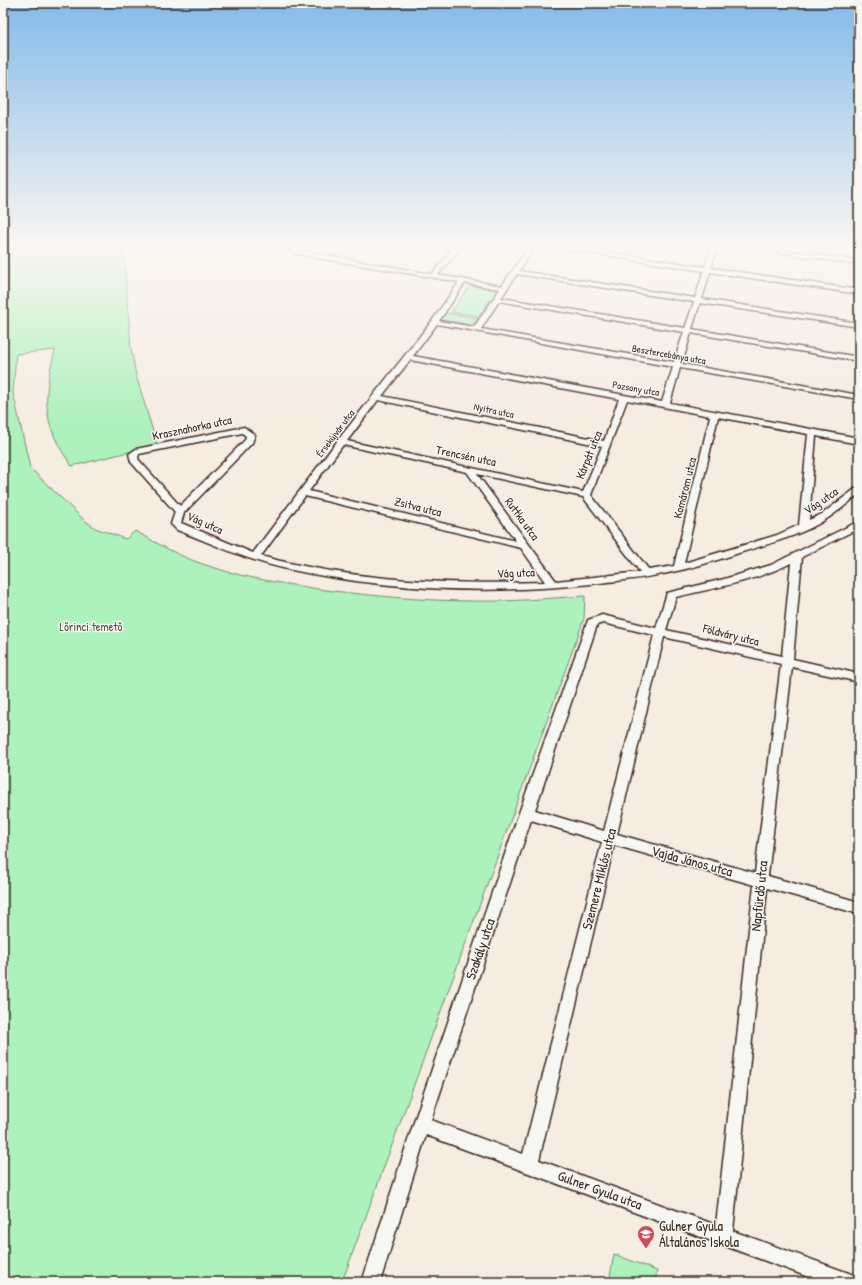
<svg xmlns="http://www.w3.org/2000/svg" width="862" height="1285" font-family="'Patrick Hand',sans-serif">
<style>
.green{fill:#adf1bc;stroke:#748e6d}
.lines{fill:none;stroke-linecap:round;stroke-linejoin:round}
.minor-casing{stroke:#3b2a1e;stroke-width:3}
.minor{fill:#f6f6f2;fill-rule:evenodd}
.labels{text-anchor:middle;stroke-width:3;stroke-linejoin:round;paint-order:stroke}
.far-street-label{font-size:10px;fill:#3b2a1e;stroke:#f6f6f2}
.street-label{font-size:12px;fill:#3b2a1e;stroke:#f6f6f2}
.park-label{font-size:12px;fill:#52523e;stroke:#f6f6f2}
.near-street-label{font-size:14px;fill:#3b2a1e;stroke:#f6f6f2}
.near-poi-label{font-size:14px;fill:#3b2a1e;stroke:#f6f6f2;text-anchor:start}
</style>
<rect width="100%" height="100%" fill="#f5ece2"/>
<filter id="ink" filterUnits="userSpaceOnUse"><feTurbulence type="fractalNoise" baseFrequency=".025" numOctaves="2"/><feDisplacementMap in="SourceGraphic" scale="8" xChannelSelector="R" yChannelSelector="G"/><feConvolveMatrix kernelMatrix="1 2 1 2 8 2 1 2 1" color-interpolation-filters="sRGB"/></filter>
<g filter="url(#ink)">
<!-- green -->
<path class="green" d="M 3,245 L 123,245 L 131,349 L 136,375 L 157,445 L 72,466 C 42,425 42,398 55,350 L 16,354 L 13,392 L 30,468 L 83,519 L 95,528 L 126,539 L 135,531 C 160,545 184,559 212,567 C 248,579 287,584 325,590 C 375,596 425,601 476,601 C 512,602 549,598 585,596 L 584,619 L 342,1282 L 3,1282 Z
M 470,286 L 497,290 L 479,316 L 451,312 Z
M 446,313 L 478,318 L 473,325 L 441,320 Z
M 614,1254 L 657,1271 L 655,1282 L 609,1282 Z"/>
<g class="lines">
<!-- minor casing -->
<g class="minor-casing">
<path id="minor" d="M 273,245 L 284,245 L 302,251 L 432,274 L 452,250 L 429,245 L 455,247 L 463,245 L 438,275 L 502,286 L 530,245 L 536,245 L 519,271 L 695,298 L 704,271 L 541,245 L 560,245 L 705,267 L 712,245 L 718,245 L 711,268 L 859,290 L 859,294 L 710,272 L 702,299 L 859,323 L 859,327 L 700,303 L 692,329 L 859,357 L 859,361 L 691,333 L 682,364 L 859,395 L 859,399 L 680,368 L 670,403 L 859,438 L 859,444 L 816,436 L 809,520 L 822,514 L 859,486 L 859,494 C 849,502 839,511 828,518 C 803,535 771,543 742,552 C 721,559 699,566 677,571 C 652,577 626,580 600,583 C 496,595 390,591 287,569 C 249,561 213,544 177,530 L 171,524 L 175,512 L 131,462 L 129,454 L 136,449 L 244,427 L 255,435 L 252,443 L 184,513 L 181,523 L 253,553 L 338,440 L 432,321 L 459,282 L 301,255 ZM 517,274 L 694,302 L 685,328 L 501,298 ZM 465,283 L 500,289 L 474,327 L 439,321 ZM 499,301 L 684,332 L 674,362 L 481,329 ZM 437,324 L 673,367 L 662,402 L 413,356 ZM 410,360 L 619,399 L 604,441 L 382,396 ZM 378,400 L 602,446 L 583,492 L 347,441 ZM 627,400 L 710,416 L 674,566 L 649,570 L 591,495 ZM 718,417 L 808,434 L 799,525 L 777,535 L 684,563 ZM 242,433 L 246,436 L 245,440 L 180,506 L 138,459 L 139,454 ZM 343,445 L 467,472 L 516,541 L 309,491 ZM 477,474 L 583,497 L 640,572 L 556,581 ZM 305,496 L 521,548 L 545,582 C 451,585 353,581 261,556 Z
M 733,245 L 752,245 L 859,261 L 859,265 Z
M 859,521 L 859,528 L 802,557 L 793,659 L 859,674 L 859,682 L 792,667 L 768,876 L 859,902 L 859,914 L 767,888 L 733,1231 L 854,1275 L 856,1282 L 822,1282 L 426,1135 L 380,1282 L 362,1282 L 413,1125 L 519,813 L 588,620 L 602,615 L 656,628 L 667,593 L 724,579 L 771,565 ZM 791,563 L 782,656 L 666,630 L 676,597 C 714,588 756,581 791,563 ZM 603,623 L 654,635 L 604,831 L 535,810 L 597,625 ZM 664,637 L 781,664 L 755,873 L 617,834 ZM 531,820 L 602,842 L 523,1154 L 431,1120 ZM 614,845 L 754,885 L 716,1225 L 539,1160 Z"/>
</g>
<!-- minor -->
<use href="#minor" class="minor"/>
</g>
</g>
<!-- sky -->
<linearGradient id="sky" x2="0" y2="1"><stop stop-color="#85bbea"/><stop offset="0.58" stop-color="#faf6f2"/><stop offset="1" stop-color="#faf6f2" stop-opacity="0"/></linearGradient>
<rect width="862" height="425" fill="url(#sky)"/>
<!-- icons -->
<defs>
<g id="school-pin" transform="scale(0.9)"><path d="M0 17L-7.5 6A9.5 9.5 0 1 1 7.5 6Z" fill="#d1495b" stroke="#f6f6f2"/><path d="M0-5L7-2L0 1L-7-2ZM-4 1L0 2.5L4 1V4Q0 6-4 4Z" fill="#fff"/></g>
</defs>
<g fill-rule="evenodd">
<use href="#school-pin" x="646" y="1234"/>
</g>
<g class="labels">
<!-- far-street labels -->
<g class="far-street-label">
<text transform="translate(669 354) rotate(10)" y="4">Besztercebánya utca</text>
<text transform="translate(636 388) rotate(10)" y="4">Pozsony utca</text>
<text transform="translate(494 410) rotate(12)" y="4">Nyitra utca</text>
<text transform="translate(335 433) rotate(-53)" y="4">Érsekújvár utca</text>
</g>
<!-- street labels -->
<g class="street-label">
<text transform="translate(192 428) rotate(-12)" y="4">Krasznahorka utca</text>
<text transform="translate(589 455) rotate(-68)" y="4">Kárpát utca</text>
<text transform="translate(466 456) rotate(12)" y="4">Trencsén utca</text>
<text transform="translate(685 488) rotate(-76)" y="4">Komárom utca</text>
<text transform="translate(821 501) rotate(-34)" y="4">Vág utca</text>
<text transform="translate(418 507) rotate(14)" y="4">Zsitva utca</text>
<text transform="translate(522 519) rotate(54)" y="4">Ruttka utca</text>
<text transform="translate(205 523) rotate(24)" y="4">Vág utca</text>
<text transform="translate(516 573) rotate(-2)" y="4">Vág utca</text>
<text transform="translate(731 635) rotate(14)" y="4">Földváry utca</text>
</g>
<!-- park labels -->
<g class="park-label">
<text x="91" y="631">Lőrinci temető</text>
</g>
<!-- near-street labels -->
<g class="near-street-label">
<text transform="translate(692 861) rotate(15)" y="5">Vajda János utca</text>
<text transform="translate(599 879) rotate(-76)" y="5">Szemere Miklós utca</text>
<text transform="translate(759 896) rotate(-84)" y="5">Napfürdő utca</text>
<text transform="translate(480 949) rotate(-71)" y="5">Szakály utca</text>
<text transform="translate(600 1190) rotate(20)" y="5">Gulner Gyula utca</text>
</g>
<!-- near-poi labels -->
<g class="near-poi-label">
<text x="659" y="1231">Gulner Gyula<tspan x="659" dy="16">Általános Iskola</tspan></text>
</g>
</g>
<!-- margin -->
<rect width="862" height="1285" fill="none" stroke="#f6f6f2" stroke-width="16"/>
<rect x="8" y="8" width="846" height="1269" fill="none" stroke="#3b2a1e" stroke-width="1.5" filter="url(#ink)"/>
</svg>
